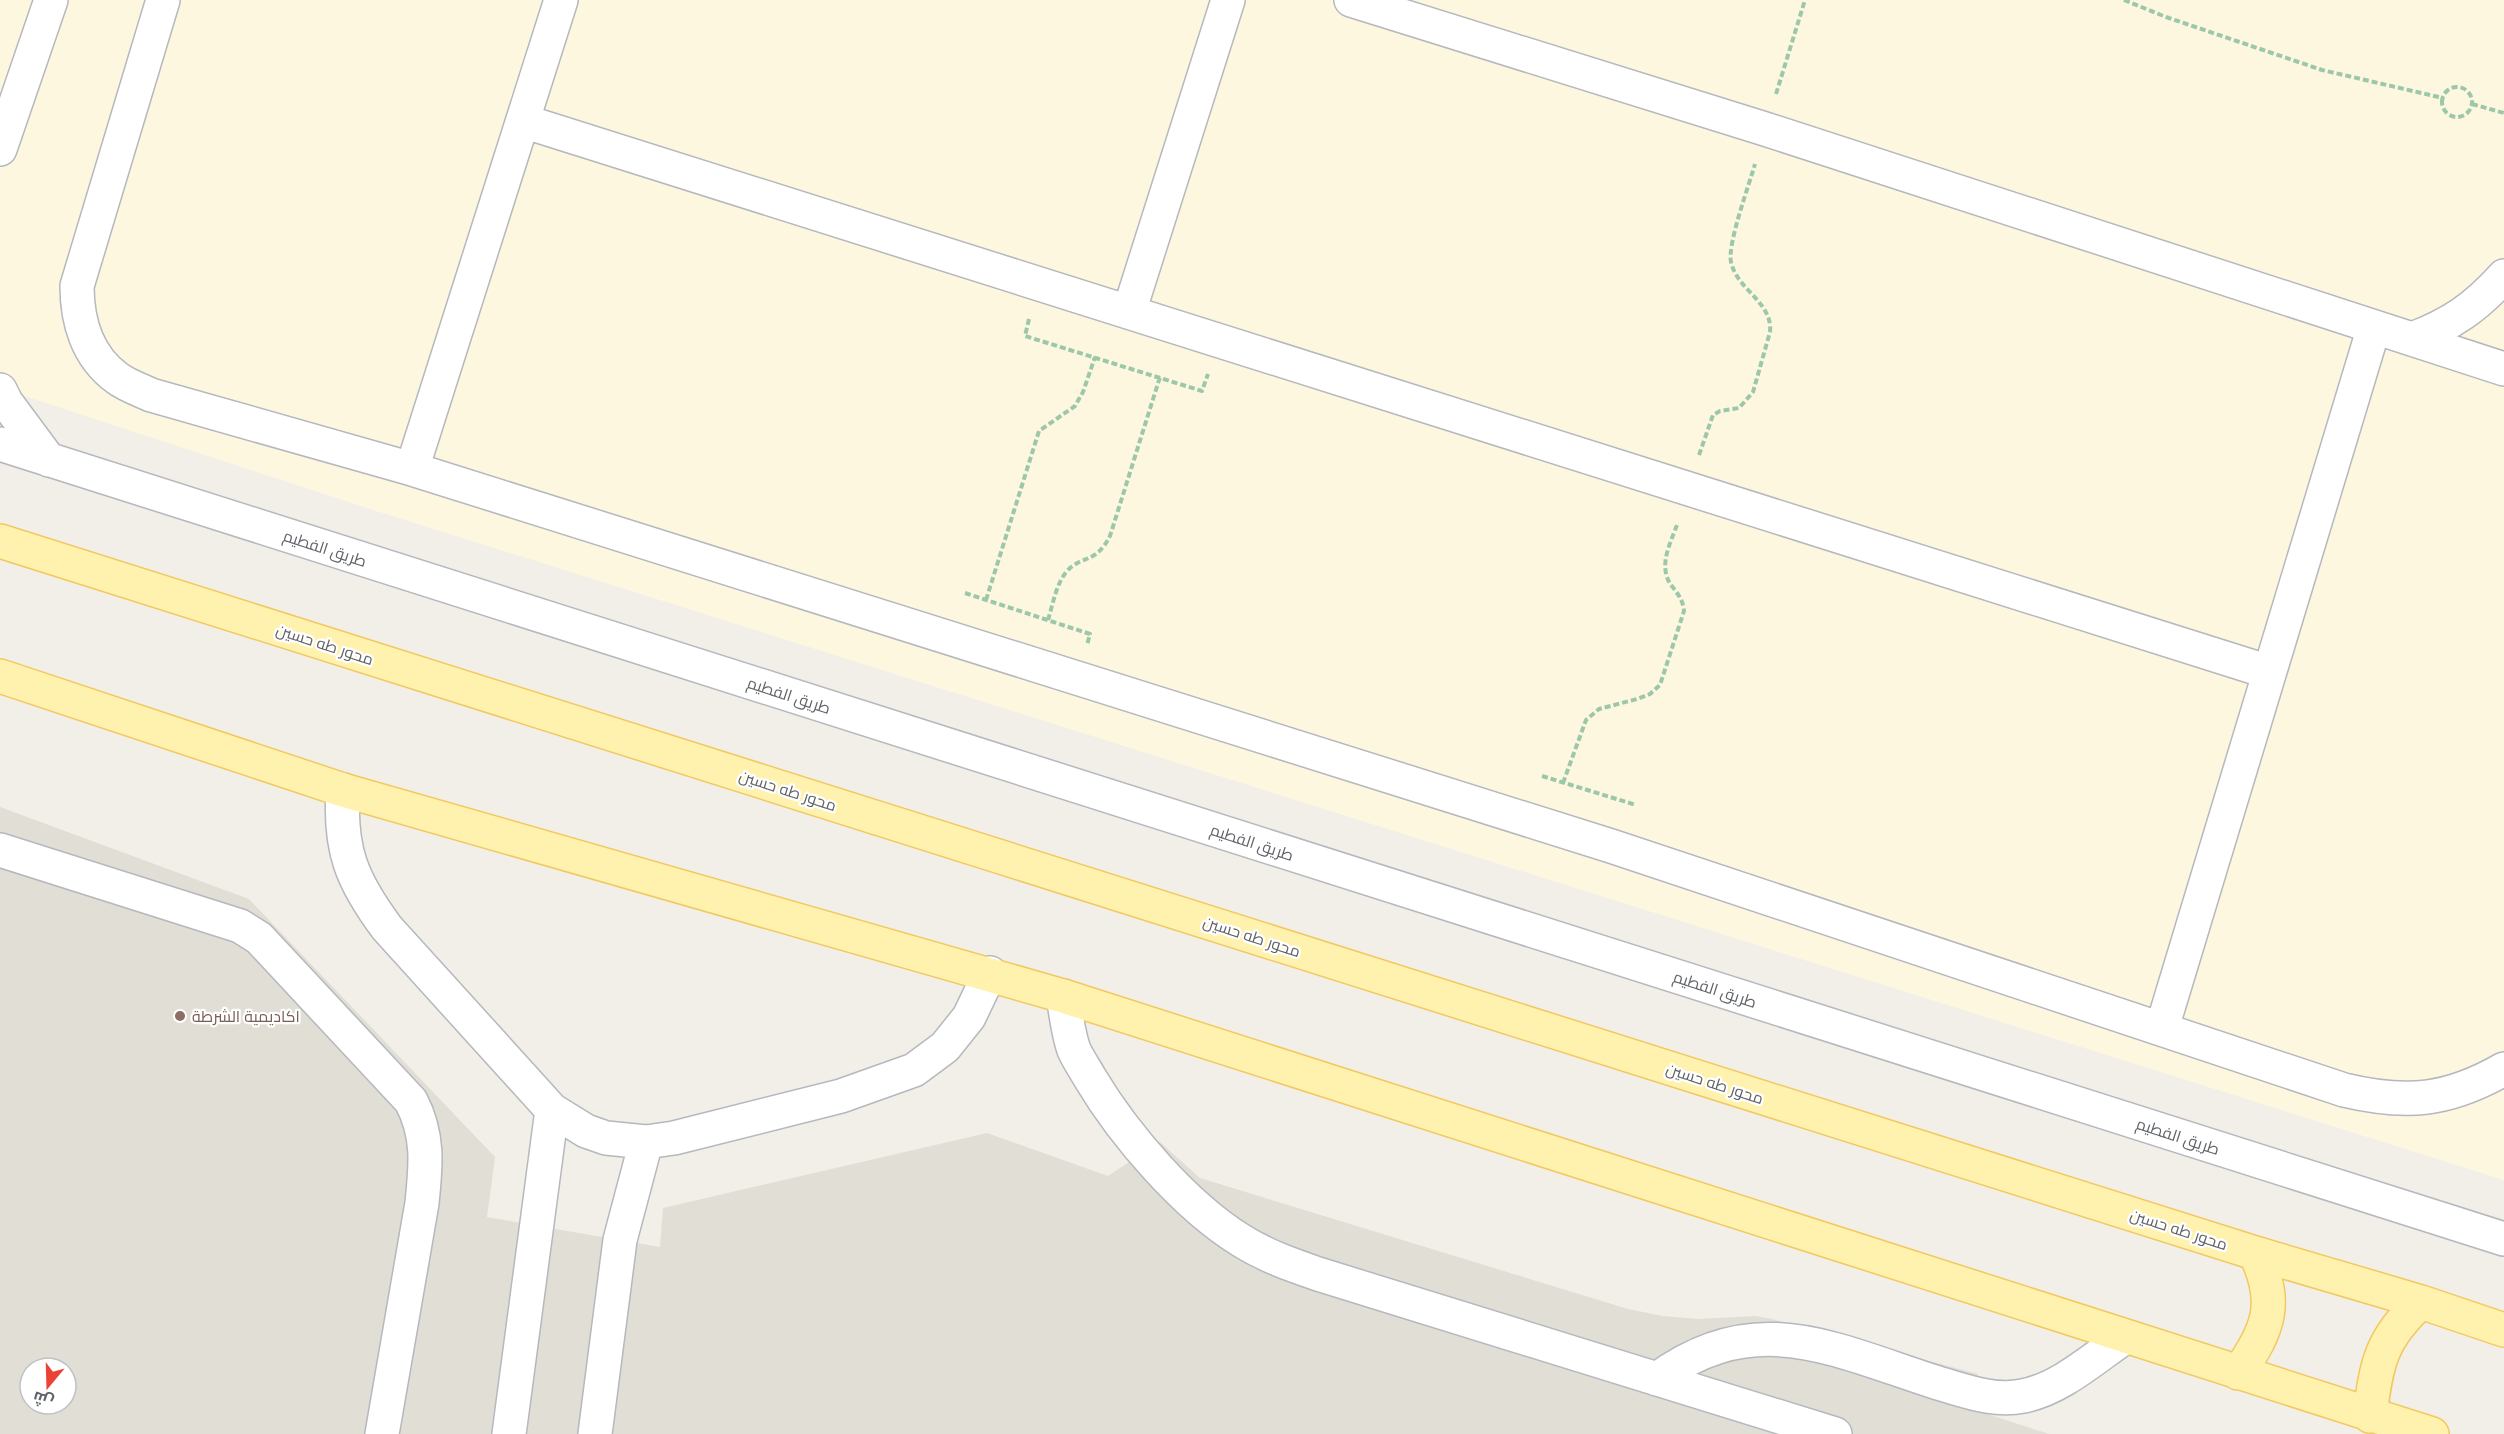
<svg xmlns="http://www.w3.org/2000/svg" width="2504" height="1434" font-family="'Golos Text',Cairo,sans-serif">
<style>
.commercial{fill:#fef7e0}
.education{fill:#e1ded6;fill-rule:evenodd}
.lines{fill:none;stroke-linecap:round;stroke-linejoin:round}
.minor-casing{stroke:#b5b8bc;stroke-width:36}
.major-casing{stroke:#f2c960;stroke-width:36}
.path{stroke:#9cc7a9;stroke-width:4;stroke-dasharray:6 3;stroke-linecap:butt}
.minor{stroke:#fff;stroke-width:33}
.major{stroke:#fff2af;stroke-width:33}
.education-dot{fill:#8d6e63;stroke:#fff;stroke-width:2}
.labels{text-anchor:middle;stroke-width:4.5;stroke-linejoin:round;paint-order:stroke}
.street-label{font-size:16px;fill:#5f6368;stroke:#fff}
.education-label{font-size:16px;fill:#785e54;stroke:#fff;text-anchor:start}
</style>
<rect width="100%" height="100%" fill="#f1efe8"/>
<!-- commercial -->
<path class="commercial" d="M 0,0 L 2504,0 L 2504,1180 L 367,508 L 0,388 Z"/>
<!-- education -->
<path class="education" d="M 0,807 L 249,899 L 495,1157 L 487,1217 L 660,1247 L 663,1208 L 987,1133 L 1108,1176 L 1160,1142 L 1200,1178 L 1628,1309 L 1663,1316 L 1698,1319 L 1756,1316 L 1772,1319 L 1978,1374 L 1969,1408 L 2049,1434 L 0,1434 ZM 30,1368 L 66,1368 L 66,1404 L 30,1404 Z"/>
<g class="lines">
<!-- minor casing -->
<g class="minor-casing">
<path id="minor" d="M 163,0 L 77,286 C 77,321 87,356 117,378 C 126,385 140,390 151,395 L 412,469 L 1611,846 L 2344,1090 C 2407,1105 2448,1101 2504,1069
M 1351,0 L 1765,129 L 2504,369
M 523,121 L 2269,672
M 0,149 L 51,0
M 1129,312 L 1228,0
M 2412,339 C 2452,324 2476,307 2504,276
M 0,390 L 6,402 L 49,460
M 0,444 L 2504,1239
M 412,469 L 561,0
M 343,790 C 339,850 352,881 387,928 L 552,1110 L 586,1131 L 606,1138 L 646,1142 L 674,1138 L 841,1096 L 914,1070 L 945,1047 L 969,1017 L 990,973
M 0,850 L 240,926 L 259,938 L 411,1101 C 429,1135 426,1165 422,1203 L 382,1434
M 1063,996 C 1066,1013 1068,1034 1074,1050 C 1078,1059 1085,1069 1090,1078 C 1124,1135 1185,1206 1242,1241 C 1266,1256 1292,1265 1318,1274 L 1835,1434
M 2162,1028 L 2374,327
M 1657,1379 C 1756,1306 1834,1350 1938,1383 C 1966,1391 1994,1402 2023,1396 C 2060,1389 2094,1358 2125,1337
M 509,1434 L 552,1110
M 595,1434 L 620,1240 L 646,1142"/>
</g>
<!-- major casing -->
<g class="major-casing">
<path id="major" d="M 0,541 L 2255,1253 L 2421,1302 L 2504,1330
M 0,676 L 343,790 L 1063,996 L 2432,1434
M 2238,1373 C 2269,1330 2279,1302 2255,1253
M 2370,1416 C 2376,1364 2381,1338 2421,1302"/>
</g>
<!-- path -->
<path class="path" d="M 2124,0 L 2166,17 L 2322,70 L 2443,98
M2442 102a15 15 0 1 1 30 0a15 15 0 1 1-30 0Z
M 1776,94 L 1805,0
M 2472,104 L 2504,113
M 1029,319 L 1025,336 L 1202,391 L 1208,374
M 1699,455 L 1713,415 L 1720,411 L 1739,408 L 1753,392 L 1770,332 C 1773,302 1737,290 1731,262 C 1727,245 1749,185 1755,164
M 965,593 L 1090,634 L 1087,645
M 986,600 L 1039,431 L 1075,406 L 1083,392 L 1095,357
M 1048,620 C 1053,604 1056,584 1067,571 C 1083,554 1095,565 1110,536 L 1160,377
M 1542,776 L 1636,805
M 1563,783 L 1586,720 L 1599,709 L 1637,699 L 1650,694 L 1660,685 L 1684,611 C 1683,600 1678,594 1671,585 C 1658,566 1670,544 1677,525"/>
<!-- minor -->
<use href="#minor" class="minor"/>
<!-- major -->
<use href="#major" class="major"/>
</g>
<!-- markers -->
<circle class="education-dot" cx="180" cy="1016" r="6"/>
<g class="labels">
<!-- street labels -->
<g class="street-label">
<text transform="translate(325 548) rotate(18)" y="6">طريق الفطيم</text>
<text transform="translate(325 644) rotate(18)" y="6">محور طه حسين</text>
<text transform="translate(789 695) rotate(18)" y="6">طريق الفطيم</text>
<text transform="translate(788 790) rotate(18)" y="6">محور طه حسين</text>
<text transform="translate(1252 842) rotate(18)" y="6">طريق الفطيم</text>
<text transform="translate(1252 936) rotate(18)" y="6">محور طه حسين</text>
<text transform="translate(1715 989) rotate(18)" y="6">طريق الفطيم</text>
<text transform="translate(1715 1083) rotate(18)" y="6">محور طه حسين</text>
<text transform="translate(2178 1136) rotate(18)" y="6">طريق الفطيم</text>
<text transform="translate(2179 1229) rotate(18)" y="6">محور طه حسين</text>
</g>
<!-- education labels -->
<g class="education-label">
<text x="192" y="1022">اكاديمية الشرطة</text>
</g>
</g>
<!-- north arrow -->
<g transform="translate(48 1386) rotate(199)"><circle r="28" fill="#ffffff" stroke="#bfc1c3" stroke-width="1.5"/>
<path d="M0-4.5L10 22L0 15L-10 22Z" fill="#ea4335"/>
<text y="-9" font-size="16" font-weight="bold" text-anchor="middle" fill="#5f6368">ش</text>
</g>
</svg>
